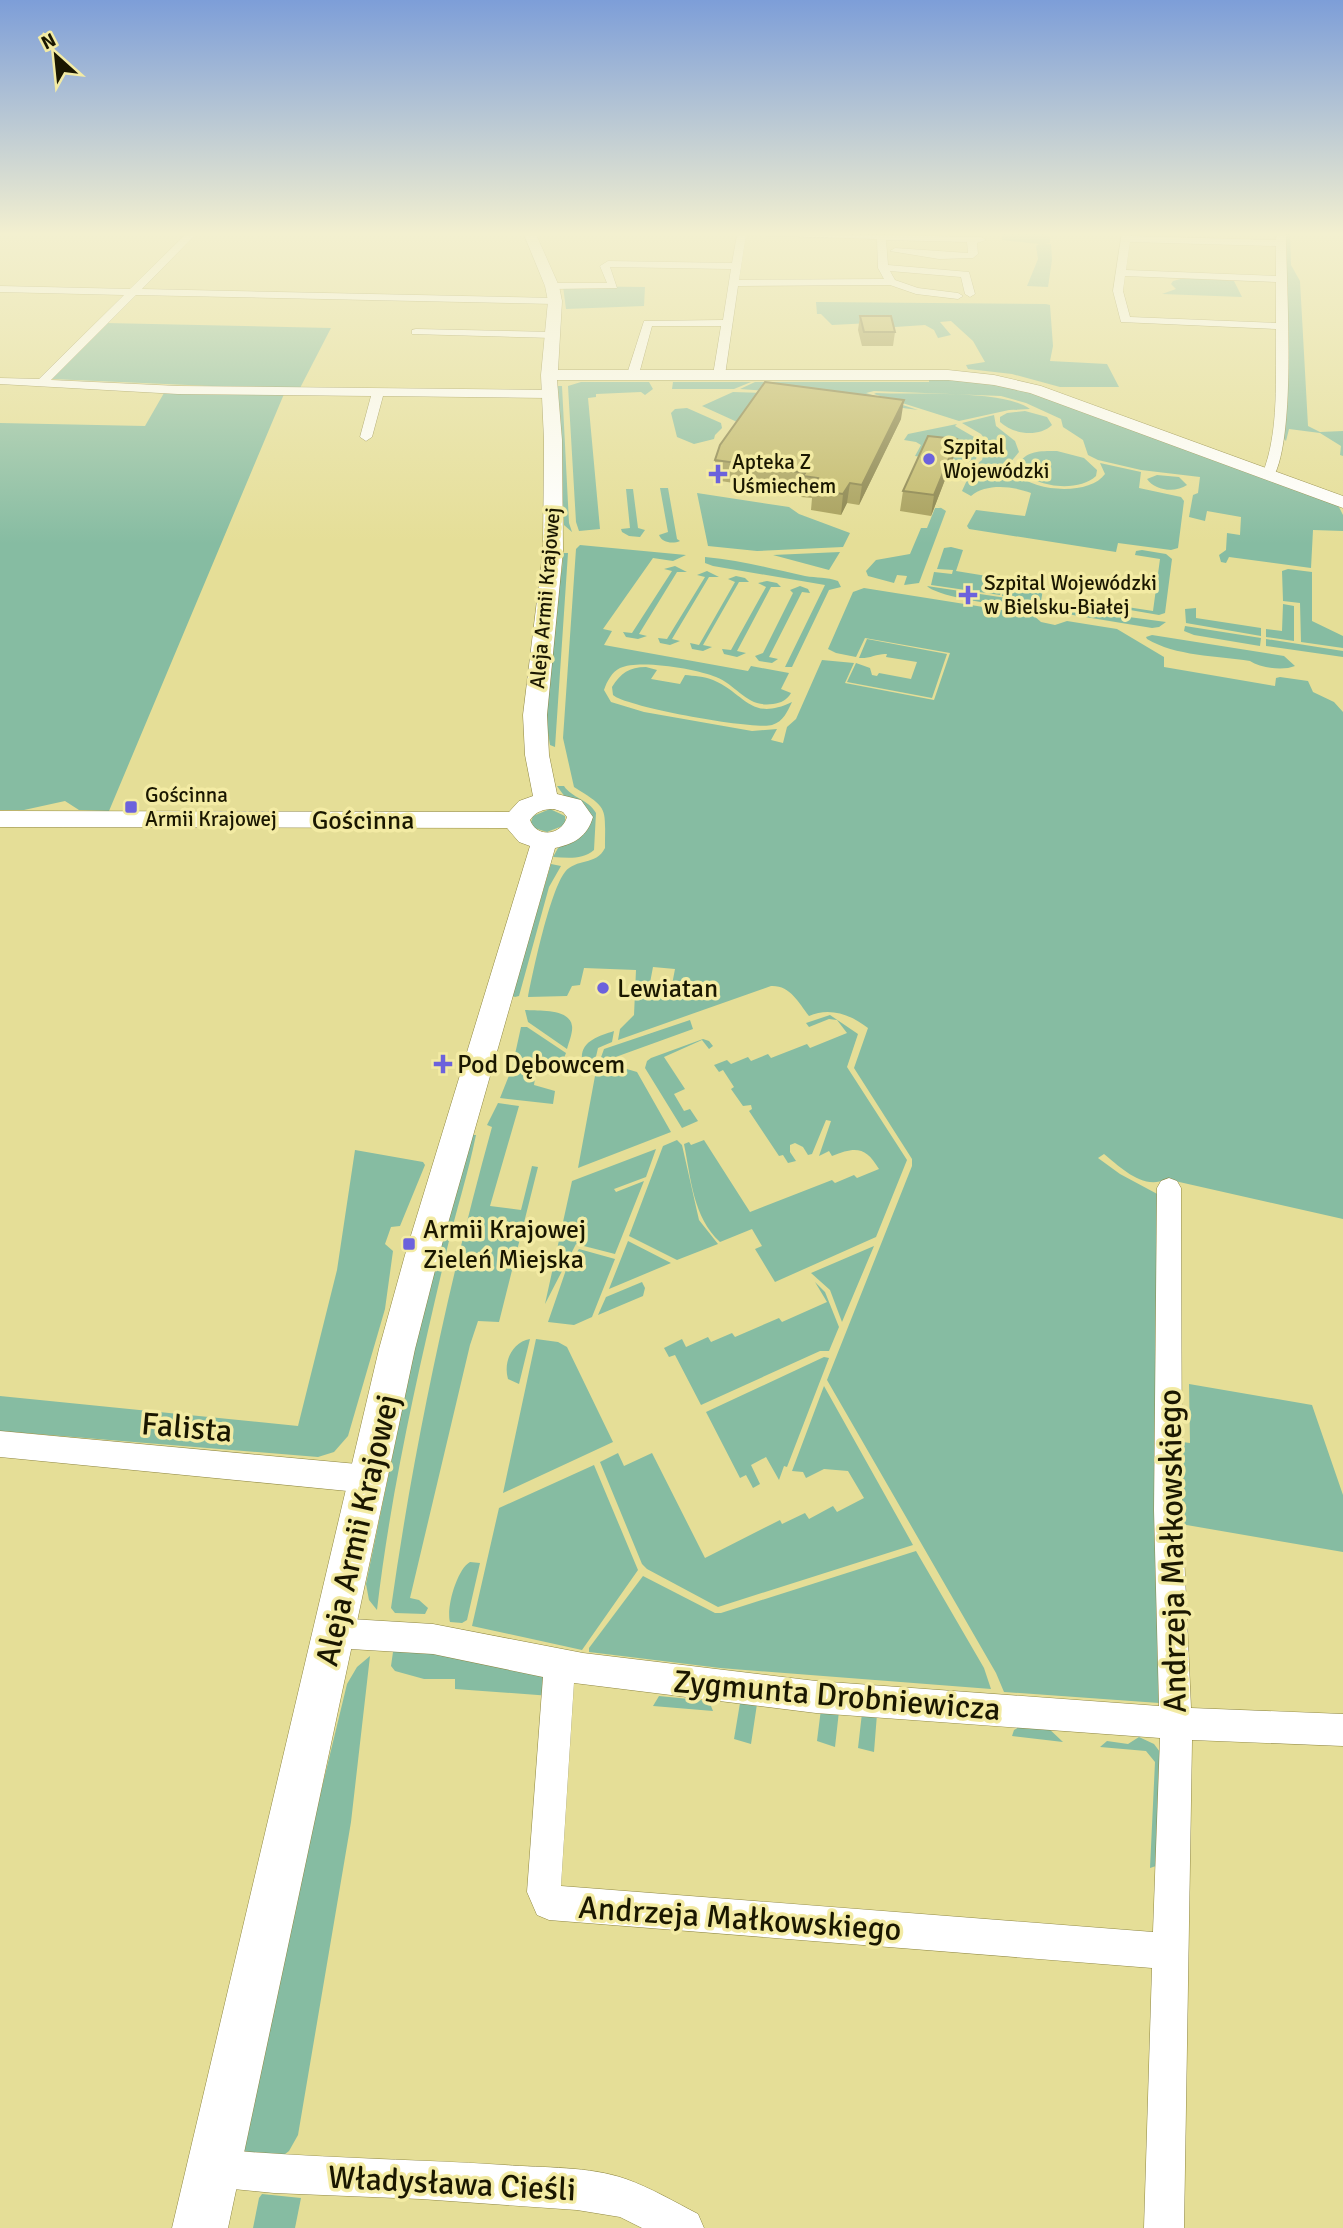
<svg xmlns="http://www.w3.org/2000/svg" width="1343" height="2228" font-family="Signika,sans-serif">
<style>
.green{fill:#86bca2;fill-rule:evenodd}
.lines{fill:none;stroke-linecap:round;stroke-linejoin:round}
.street-casing{stroke:#8f8742;stroke-width:1}
.secondary-casing{stroke:#8f8742;stroke-width:1}
.street{fill:#fff;fill-rule:evenodd}
.secondary{fill:#fff;fill-rule:evenodd}
.wall{fill:#a69e5a}
.shaded-wall{fill:#87814a}
.building{fill:#c1b869;stroke:#87814a;stroke-width:2}
.poi-dot{fill:#6c62dc;stroke:#f3eba4;stroke-width:2.5}
.labels{text-anchor:middle;stroke-width:7;stroke-linejoin:round;paint-order:stroke}
.far-poi-label{font-size:21px;fill:#1a1700;stroke:#f3eba4;text-anchor:start}
.far-street-label{font-size:21px;fill:#1a1700;stroke:#f3eba4}
.street-label{font-size:26px;fill:#1a1700;stroke:#f3eba4}
.poi-label{font-size:26px;fill:#1a1700;stroke:#f3eba4;text-anchor:start}
.near-street-label{font-size:32px;fill:#1a1700;stroke:#f3eba4}
</style>
<rect width="100%" height="100%" fill="#e5de97"/>
<!-- green -->
<path class="green" d="M 1002,232 L 1049,232 L 1050,243 L 1045,244 L 1051,244 L 1052,260 L 1048,287 L 1027,286 L 1038,259 L 1036,246 L 1039,244 L 1002,240 Z
M 1283,232 L 1290,232 L 1291,265 L 1300,281 L 1308,426 L 1320,432 L 1343,431 L 1343,456 L 1340,455 L 1341,446 L 1320,433 L 1289,429 L 1286,441 L 1284,439 Z
M 1188,277 L 1234,281 L 1242,297 L 1162,294 L 1176,289 L 1171,284 L 1173,281 Z
M 563,286 L 645,287 L 644,306 L 566,309 Z
M 816,302 L 1046,304 L 1050,305 L 1053,346 L 1050,361 L 1107,364 L 1119,387 L 1060,387 L 1012,374 L 968,369 L 966,365 L 985,362 L 973,341 L 951,321 L 940,322 L 951,335 L 938,338 L 934,330 L 925,325 L 895,327 L 871,323 L 832,325 L 821,314 L 817,314 Z
M 106,323 L 331,328 L 299,390 L 52,379 Z
M 929,377 L 1013,386 L 1338,505 L 1343,515 L 1343,531 L 1313,530 L 1311,568 L 1229,557 L 1226,563 L 1221,562 L 1219,555 L 1226,550 L 1227,533 L 1240,535 L 1241,517 L 1207,511 L 1205,521 L 1189,517 L 1193,495 L 1198,493 L 1200,477 L 1141,470 L 1098,460 L 1088,455 L 1083,440 L 1063,427 L 1061,419 L 1026,403 L 1001,396 L 874,391 L 866,393 L 918,410 L 784,392 L 740,389 L 755,382 L 929,382 Z
M 581,382 L 649,382 L 653,389 L 645,395 L 641,392 L 596,394 L 596,397 L 588,398 L 600,529 L 579,531 L 576,522 L 568,386 Z
M 673,382 L 751,382 L 734,389 L 672,389 Z
M 558,386 L 562,386 L 569,523 L 572,532 L 564,525 Z
M 733,392 L 766,393 L 746,426 L 702,406 Z
M 164,393 L 284,394 L 109,811 L 79,810 L 65,801 L 24,810 L 0,810 L 0,423 L 145,426 Z
M 876,393 C 913,395 1003,389 1030,409 L 1009,410 L 959,421 L 874,394 Z
M 687,408 L 721,423 L 722,428 L 715,435 L 714,439 L 694,444 L 677,437 L 671,413 L 675,409 Z
M 1025,411 L 1047,417 L 1052,425 C 1038,438 1013,434 1000,422 L 1000,417 L 1007,413 Z
M 994,415 L 996,426 L 1015,441 L 1019,452 L 1009,464 C 1020,492 1088,498 1105,474 L 1100,463 L 1141,472 L 1139,488 L 1181,497 L 1184,501 L 1178,548 L 1171,550 L 1118,543 L 1116,552 L 969,529 L 967,526 L 976,510 L 1025,516 L 1031,493 C 1013,486 986,483 971,496 L 962,491 L 973,467 L 982,460 L 987,442 L 981,434 L 962,423 Z
M 957,424 L 955,426 L 981,441 L 976,459 L 970,462 L 954,462 L 955,459 L 924,455 L 922,457 L 915,456 L 921,445 L 916,442 L 904,440 L 908,434 Z
M 1057,451 L 1084,458 L 1097,470 L 1096,476 C 1078,493 1031,488 1019,466 C 1023,450 1043,451 1057,451 Z
M 1157,475 L 1179,477 L 1187,485 C 1176,493 1155,491 1147,479 Z
M 660,488 L 668,488 L 677,539 L 680,541 C 673,544 662,543 659,535 L 668,532 Z
M 626,489 L 633,489 L 638,528 L 645,530 L 640,537 L 629,536 L 622,532 L 621,529 L 630,528 Z
M 697,493 L 789,507 L 799,514 L 850,533 L 843,547 L 757,551 L 708,546 Z
M 935,504 L 946,511 L 919,583 L 904,585 L 907,576 L 897,575 L 894,583 L 868,576 L 866,571 L 876,560 L 910,554 L 921,528 L 927,528 L 935,508 L 941,508 Z
M 580,545 L 686,555 L 673,561 L 653,558 L 603,629 L 612,631 L 604,645 L 748,671 L 751,666 L 789,673 L 781,689 L 791,693 C 787,700 781,703 773,704 C 747,708 738,686 716,677 C 697,669 639,659 620,668 C 612,672 607,681 604,690 L 611,702 L 644,712 L 752,731 L 777,729 L 771,740 L 783,743 L 787,727 L 796,719 L 822,660 L 854,663 L 845,683 L 934,700 L 950,653 L 865,638 L 856,657 L 836,653 L 828,649 L 853,592 L 864,588 L 1033,615 L 1041,622 L 1055,625 L 1067,621 L 1117,629 L 1164,657 L 1164,667 L 1275,686 L 1276,678 L 1280,677 L 1308,681 L 1313,692 L 1334,702 L 1343,712 L 1343,1219 L 1166,1179 C 1144,1191 1120,1167 1104,1154 L 1098,1158 L 1120,1174 L 1161,1196 L 1159,1703 L 1004,1692 L 996,1673 L 827,1380 L 912,1166 L 912,1159 L 854,1068 L 868,1028 C 850,1014 829,1007 809,1016 C 798,1002 790,985 771,986 L 618,1040 L 620,1029 L 634,1015 L 636,970 L 584,968 L 580,985 L 572,986 L 567,996 L 528,997 C 533,971 550,891 565,872 C 576,858 596,866 605,848 C 605,806 609,809 574,787 L 563,738 L 576,549 ZM 653,967 L 675,969 L 671,990 L 649,988 Z
M 951,547 L 963,550 L 956,571 L 1005,579 L 1000,595 L 931,585 L 934,572 L 952,574 L 953,570 L 937,569 L 944,548 Z
M 1142,550 L 1166,554 L 1172,559 L 1165,613 L 1159,615 L 1101,605 L 1101,603 L 1153,611 L 1160,559 L 1135,555 L 1136,551 Z
M 840,552 L 829,570 L 773,555 Z
M 563,553 L 568,553 L 555,747 L 550,745 L 545,714 L 553,602 L 562,570 Z
M 705,557 C 741,560 771,569 805,576 C 817,578 827,577 838,581 L 841,587 L 829,590 L 792,667 L 785,667 L 825,585 L 713,566 L 705,563 Z
M 675,566 L 687,572 L 677,572 L 639,634 L 647,636 L 638,639 L 626,637 L 623,632 L 632,633 L 672,571 L 664,569 Z
M 1288,569 L 1312,572 L 1312,621 L 1343,636 L 1343,648 L 1301,642 L 1300,603 L 1283,601 L 1282,571 Z
M 707,571 L 719,577 L 709,577 L 672,639 L 680,641 L 670,645 L 660,643 L 658,638 L 667,639 L 705,577 L 697,575 Z
M 736,576 L 745,578 L 749,582 L 739,582 L 703,645 L 712,647 L 703,651 L 692,649 L 690,643 L 699,645 L 735,582 L 728,579 Z
M 1007,580 L 1024,582 L 1024,588 L 1026,582 L 1044,581 L 1041,602 L 1002,596 Z
M 767,581 L 777,583 L 781,587 L 771,587 L 737,651 L 746,653 L 737,657 L 724,654 L 722,649 L 731,650 L 766,587 L 758,583 Z
M 800,586 L 808,589 L 810,593 L 802,592 L 769,657 L 778,659 L 772,663 L 759,661 L 755,656 L 763,653 L 793,593 L 790,590 Z
M 927,586 L 1040,603 C 1027,612 938,598 927,586 Z
M 1283,604 L 1294,606 L 1294,641 L 1266,637 L 1266,629 L 1282,631 Z
M 1075,605 L 1099,609 L 1099,613 L 1166,622 L 1159,627 L 1152,628 L 1067,614 L 1053,606 L 1073,609 Z
M 1196,608 L 1196,618 L 1261,628 L 1261,636 L 1186,623 L 1185,609 Z
M 1185,626 L 1261,638 L 1260,646 L 1194,635 L 1184,631 Z
M 1152,635 L 1284,656 L 1295,666 C 1283,671 1261,668 1250,661 C 1217,656 1175,656 1147,639 L 1146,637 Z
M 867,639 L 947,654 L 932,698 L 847,682 L 856,663 L 870,668 L 872,675 L 877,676 L 879,673 L 911,679 L 917,662 L 886,657 L 887,654 C 878,653 869,659 859,658 Z
M 1266,639 L 1343,651 L 1343,657 L 1266,646 Z
M 646,667 L 657,670 L 651,679 L 680,684 L 685,675 C 694,676 704,676 713,680 C 746,694 750,722 792,702 C 787,712 784,721 772,725 C 753,730 626,707 613,695 L 612,687 C 621,673 629,667 646,667 Z
M 557,786 L 564,786 C 572,798 588,799 596,813 L 594,850 C 582,860 568,858 553,857 L 558,848 L 579,835 L 565,797 Z
M 550,809 L 565,816 L 565,825 L 547,832 L 534,828 L 531,822 L 533,816 Z
M 551,864 L 561,866 L 549,887 L 519,996 L 515,997 L 512,996 Z
M 525,1010 C 537,1011 570,1008 572,1026 C 573,1032 569,1042 567,1049 L 528,1022 Z
M 830,1015 L 858,1034 L 847,1067 L 907,1160 L 876,1237 L 775,1282 L 755,1249 L 762,1246 L 752,1229 L 720,1242 C 693,1217 691,1179 684,1144 L 689,1142 L 691,1145 L 704,1140 L 750,1212 L 832,1180 L 835,1183 L 854,1175 L 857,1178 L 879,1169 C 866,1147 856,1146 832,1156 L 829,1151 L 819,1156 L 831,1121 L 826,1120 L 812,1154 L 808,1155 L 803,1147 L 795,1143 L 790,1145 L 790,1152 L 796,1161 L 788,1163 L 783,1155 L 779,1156 L 749,1111 L 752,1109 L 751,1105 L 743,1106 L 731,1089 L 734,1087 L 723,1070 L 719,1072 L 714,1065 L 727,1060 L 731,1064 L 748,1057 L 751,1061 L 768,1054 L 771,1058 L 807,1044 L 810,1048 L 847,1033 L 837,1020 L 829,1019 L 809,1027 L 806,1023 Z
M 690,1020 L 693,1029 L 599,1063 L 604,1049 Z
M 521,1027 L 527,1027 L 566,1053 L 564,1058 L 545,1061 L 537,1065 L 534,1085 L 555,1091 L 553,1104 L 500,1098 L 512,1068 Z
M 614,1031 L 612,1042 L 598,1048 L 594,1065 L 582,1060 C 580,1041 599,1036 614,1031 Z
M 703,1039 L 709,1041 L 713,1046 L 709,1049 L 702,1040 L 664,1057 L 685,1089 L 674,1094 L 684,1111 L 690,1109 L 698,1121 L 682,1128 L 645,1068 L 647,1061 L 651,1058 Z
M 620,1067 L 637,1072 L 671,1132 L 578,1168 L 595,1076 Z
M 498,1103 L 519,1106 L 490,1206 L 521,1210 L 532,1166 L 538,1167 L 499,1322 L 478,1321 L 470,1345 L 410,1598 L 419,1600 L 428,1608 L 425,1614 L 395,1613 L 391,1608 C 414,1446 448,1286 492,1127 L 487,1125 Z
M 470,1135 L 476,1135 C 468,1174 456,1211 447,1249 C 419,1368 391,1489 377,1610 L 369,1600 L 366,1584 L 415,1347 Z
M 677,1140 L 682,1145 L 699,1220 L 718,1244 L 677,1260 L 629,1236 L 663,1146 Z
M 656,1149 L 646,1177 L 614,1189 L 616,1192 L 644,1181 L 615,1254 L 576,1244 L 545,1304 L 572,1181 Z
M 355,1150 L 423,1162 L 425,1165 L 400,1226 L 391,1227 L 385,1244 L 393,1251 L 385,1309 L 348,1436 L 334,1452 L 318,1457 L 0,1431 L 0,1396 L 298,1426 L 337,1270 Z
M 628,1241 L 671,1263 L 609,1289 Z
M 874,1246 L 842,1322 L 830,1290 L 811,1273 Z
M 579,1249 L 615,1259 L 592,1317 L 574,1325 L 548,1322 L 567,1267 Z
M 642,1282 L 645,1288 L 643,1296 L 598,1315 L 606,1297 Z
M 815,1282 L 825,1292 L 839,1327 L 829,1351 L 820,1351 L 701,1405 L 675,1355 L 669,1357 L 664,1348 L 682,1339 L 686,1347 L 708,1337 L 711,1342 L 732,1333 L 735,1337 L 779,1318 L 782,1322 L 827,1302 Z
M 530,1339 L 519,1384 L 508,1379 C 503,1362 512,1342 530,1339 Z
M 536,1339 L 558,1342 L 567,1347 L 613,1442 L 503,1493 Z
M 824,1357 L 829,1358 L 787,1467 L 784,1466 L 779,1480 L 766,1457 L 751,1465 L 760,1484 L 753,1488 L 746,1475 L 740,1478 L 706,1412 Z
M 1189,1384 L 1312,1405 L 1343,1495 L 1343,1552 L 1175,1523 L 1175,1441 L 1190,1443 Z
M 824,1386 L 913,1545 L 718,1607 L 647,1569 L 642,1564 L 600,1462 L 618,1453 L 624,1466 L 652,1453 L 705,1558 L 780,1520 L 782,1524 L 805,1513 L 809,1519 L 833,1506 L 837,1512 L 864,1498 L 848,1471 L 824,1469 L 806,1478 L 803,1472 L 792,1471 Z
M 594,1465 L 638,1570 L 582,1650 L 472,1626 L 499,1508 Z
M 916,1551 L 984,1668 L 991,1689 L 720,1668 L 589,1652 L 589,1648 L 643,1576 L 715,1613 L 721,1613 Z
M 470,1562 L 480,1563 L 467,1620 L 462,1623 L 450,1622 C 446,1608 457,1569 470,1562 Z
M 400,1648 L 430,1648 L 552,1678 L 551,1696 L 455,1689 L 455,1679 L 424,1679 L 395,1671 L 391,1666 L 393,1652 Z
M 370,1656 L 351,1822 L 298,2135 L 289,2151 L 276,2161 L 243,2157 L 273,1975 L 310,1837 L 347,1684 L 357,1667 Z
M 659,1696 L 709,1701 L 713,1711 L 653,1706 Z
M 740,1703 L 757,1704 L 751,1744 L 734,1739 Z
M 821,1709 L 839,1711 L 835,1747 L 817,1741 Z
M 862,1713 L 877,1714 L 874,1752 L 858,1748 Z
M 1026,1723 L 1046,1726 L 1063,1742 L 1012,1736 L 1014,1730 Z
M 1139,1737 L 1154,1744 L 1163,1756 L 1156,1866 L 1150,1868 L 1155,1762 L 1146,1751 L 1100,1747 L 1107,1741 L 1128,1744 Z
M 262,2194 L 301,2198 L 295,2228 L 253,2228 L 259,2198 Z"/>
<g class="lines">
<!-- street casing -->
<g class="street-casing">
<path id="street" d="M 188,232 L 198,232 L 142,289 L 555,298 L 560,301 L 555,304 L 136,295 L 51,380 L 178,386 L 549,390 L 555,394 L 549,398 L 383,396 L 372,437 L 366,441 L 360,437 L 371,396 L 178,394 L 0,384 L 0,378 L 39,379 L 124,295 L 0,292 L 0,286 L 130,289 Z
M 724,232 L 981,237 L 986,240 L 977,243 L 978,254 L 973,258 L 939,259 L 890,251 L 895,248 L 968,253 L 967,242 L 886,240 L 888,265 L 969,272 L 975,294 L 970,297 L 965,294 L 961,277 L 890,271 L 895,280 L 918,288 L 958,293 L 963,296 L 958,299 L 916,294 L 890,285 L 738,286 L 725,375 L 719,378 L 713,375 L 721,326 L 652,326 L 639,374 L 633,377 L 627,374 L 644,321 L 723,320 L 731,269 L 610,267 L 617,288 L 552,289 L 547,286 L 552,283 L 607,283 L 600,266 L 608,261 L 732,263 L 737,235 ZM 746,235 L 877,239 L 878,268 L 884,279 L 739,280 Z
M 1122,232 L 1131,232 L 1131,236 L 1276,240 L 1277,232 L 1286,232 C 1286,287 1297,435 1273,478 L 1268,479 L 1262,475 C 1280,431 1275,376 1276,329 L 1121,322 L 1113,291 ZM 1130,242 L 1276,246 L 1276,276 L 1126,270 ZM 1125,276 L 1276,282 L 1276,323 L 1130,317 L 1123,291 Z
M 416,329 L 553,332 L 558,335 L 553,338 L 412,334 L 412,330 Z
M 1169,1178 L 1177,1181 L 1181,1188 L 1182,1510 L 1191,1708 L 1343,1714 L 1343,1746 L 1192,1740 L 1184,2228 L 1144,2228 L 1152,1968 L 549,1920 L 537,1915 L 527,1892 L 543,1677 L 433,1654 L 334,1648 L 323,1644 L 319,1633 L 323,1622 L 334,1618 L 433,1624 L 583,1653 L 816,1681 L 1159,1706 L 1154,1510 L 1157,1188 L 1161,1181 ZM 574,1683 L 816,1713 L 1160,1738 L 1153,1932 L 561,1886 Z
M 0,1431 L 368,1465 L 378,1469 L 382,1479 L 378,1489 L 368,1493 L 0,1457 Z
M 213,2149 C 310,2158 408,2159 505,2165 C 544,2168 589,2166 626,2179 C 651,2188 675,2202 698,2214 L 704,2228 L 642,2228 L 620,2217 L 577,2210 L 421,2199 L 274,2193 L 213,2187 L 199,2182 L 194,2168 L 199,2154 Z"/>
</g>
<!-- secondary casing -->
<g class="secondary-casing">
<path id="secondary" d="M 523,232 L 535,232 L 559,286 L 562,301 L 558,370 L 948,370 L 994,375 L 1041,386 L 1343,496 L 1343,508 L 1030,393 L 994,385 L 948,380 L 557,380 L 562,440 L 563,551 L 547,715 L 549,755 L 557,794 L 581,800 L 593,817 C 587,837 574,844 555,848 L 439,1255 L 415,1349 L 228,2228 L 172,2228 L 379,1349 L 405,1255 L 530,846 L 519,842 L 507,828 L 0,827 L 0,811 L 509,812 L 519,801 L 533,796 L 525,755 L 523,715 L 543,551 L 544,440 L 541,375 L 548,301 L 545,286 ZM 554,809 L 563,812 L 567,817 C 562,835 537,839 530,820 C 536,811 544,809 554,809 Z"/>
</g>
<!-- street -->
<use href="#street" class="street"/>
<!-- secondary -->
<use href="#secondary" class="secondary"/>
</g>
<!-- wall -->
<path class="wall" d="M 860,316 L 895,332 L 893,346 L 862,346 L 858,330 Z
M 901,419 L 859,505 L 847,503 L 841,515 L 811,510 L 812,498 L 801,497 L 802,493 L 714,480 L 715,460 Z
M 957,439 L 953,459 L 931,516 L 900,511 L 903,491 Z"/>
<!-- shaded-wall -->
<path class="shaded-wall" d="M 904,400 L 901,419 L 859,505 L 862,485 Z
M 957,439 L 953,459 L 931,516 L 934,495 Z
M 850,483 L 847,503 L 841,515 L 843,494 Z"/>
<!-- building -->
<path class="building" d="M 860,316 L 891,316 L 895,332 L 864,332 Z
M 765,382 L 904,400 L 862,485 L 850,483 L 843,494 L 813,490 L 818,478 L 803,476 L 805,473 L 715,460 L 720,445 Z
M 928,436 L 957,439 L 934,495 L 903,491 Z"/>
<!-- sky -->
<linearGradient id="sky" x2="0" y2="1"><stop stop-color="#7d9ed8"/><stop offset="0.43" stop-color="#f3f0d0"/><stop offset="1" stop-color="#f3f0d0" stop-opacity="0"/></linearGradient>
<rect width="1343" height="544" fill="url(#sky)"/>
<!-- markers -->
<g class="poi-dot">
<circle cx="929" cy="459" r="7"/>
<path d="M714.5 463.5h7v7h7v7h-7v7h-7v-7h-7v-7h7z"/>
<path d="M964.5 584.5h7v7h7v7h-7v7h-7v-7h-7v-7h7z"/>
<rect x="124" y="800" width="14" height="14" rx="3.5"/>
<circle cx="603" cy="988" r="7"/>
<path d="M439.5 1053.5h7v7h7v7h-7v7h-7v-7h-7v-7h7z"/>
<rect x="402" y="1237" width="14" height="14" rx="3.5"/>
</g>
<g class="labels">
<!-- far-poi labels -->
<g class="far-poi-label">
<text x="943" y="454">Szpital<tspan x="943" dy="24">Wojewódzki</tspan></text>
<text x="732" y="469">Apteka Z<tspan x="732" dy="24">Uśmiechem</tspan></text>
<text x="984" y="590">Szpital Wojewódzki<tspan x="984" dy="24">w Bielsku-Białej</tspan></text>
<text x="145" y="802">Gościnna<tspan x="145" dy="24">Armii Krajowej</tspan></text>
</g>
<!-- far-street labels -->
<g class="far-street-label">
<text transform="translate(545 598) rotate(-85)" y="7">Aleja Armii Krajowej</text>
</g>
<!-- street labels -->
<g class="street-label">
<text x="363" y="829">Gościnna</text>
</g>
<!-- poi labels -->
<g class="poi-label">
<text x="617" y="997">Lewiatan</text>
<text x="457" y="1073">Pod Dębowcem</text>
<text x="423" y="1238">Armii Krajowej<tspan x="423" dy="30">Zieleń Miejska</tspan></text>
</g>
<!-- near-street labels -->
<g class="near-street-label">
<text transform="translate(187 1427) rotate(5)" y="11">Falista</text>
<text transform="translate(357 1530) rotate(-77)" y="11">Aleja Armii Krajowej</text>
<text transform="translate(1172 1551) rotate(-91)" y="11">Andrzeja Małkowskiego</text>
<text transform="translate(837 1695) rotate(5)" y="11">Zygmunta Drobniewicza</text>
<text transform="translate(740 1918) rotate(4)" y="11">Andrzeja Małkowskiego</text>
<text transform="translate(452 2183) rotate(3)" y="11">Władysława Cieśli</text>
</g>
</g>
<!-- north arrow -->
<g transform="translate(56 56) rotate(333)" stroke="#f3eba4" stroke-width="5" paint-order="stroke">
<path d="M0-5L12 26L0 18L-12 26Z" fill="#1a1700"/>
<text y="-10" font-size="19" font-weight="bold" text-anchor="middle" fill="#1a1700">N</text>
</g>
</svg>
